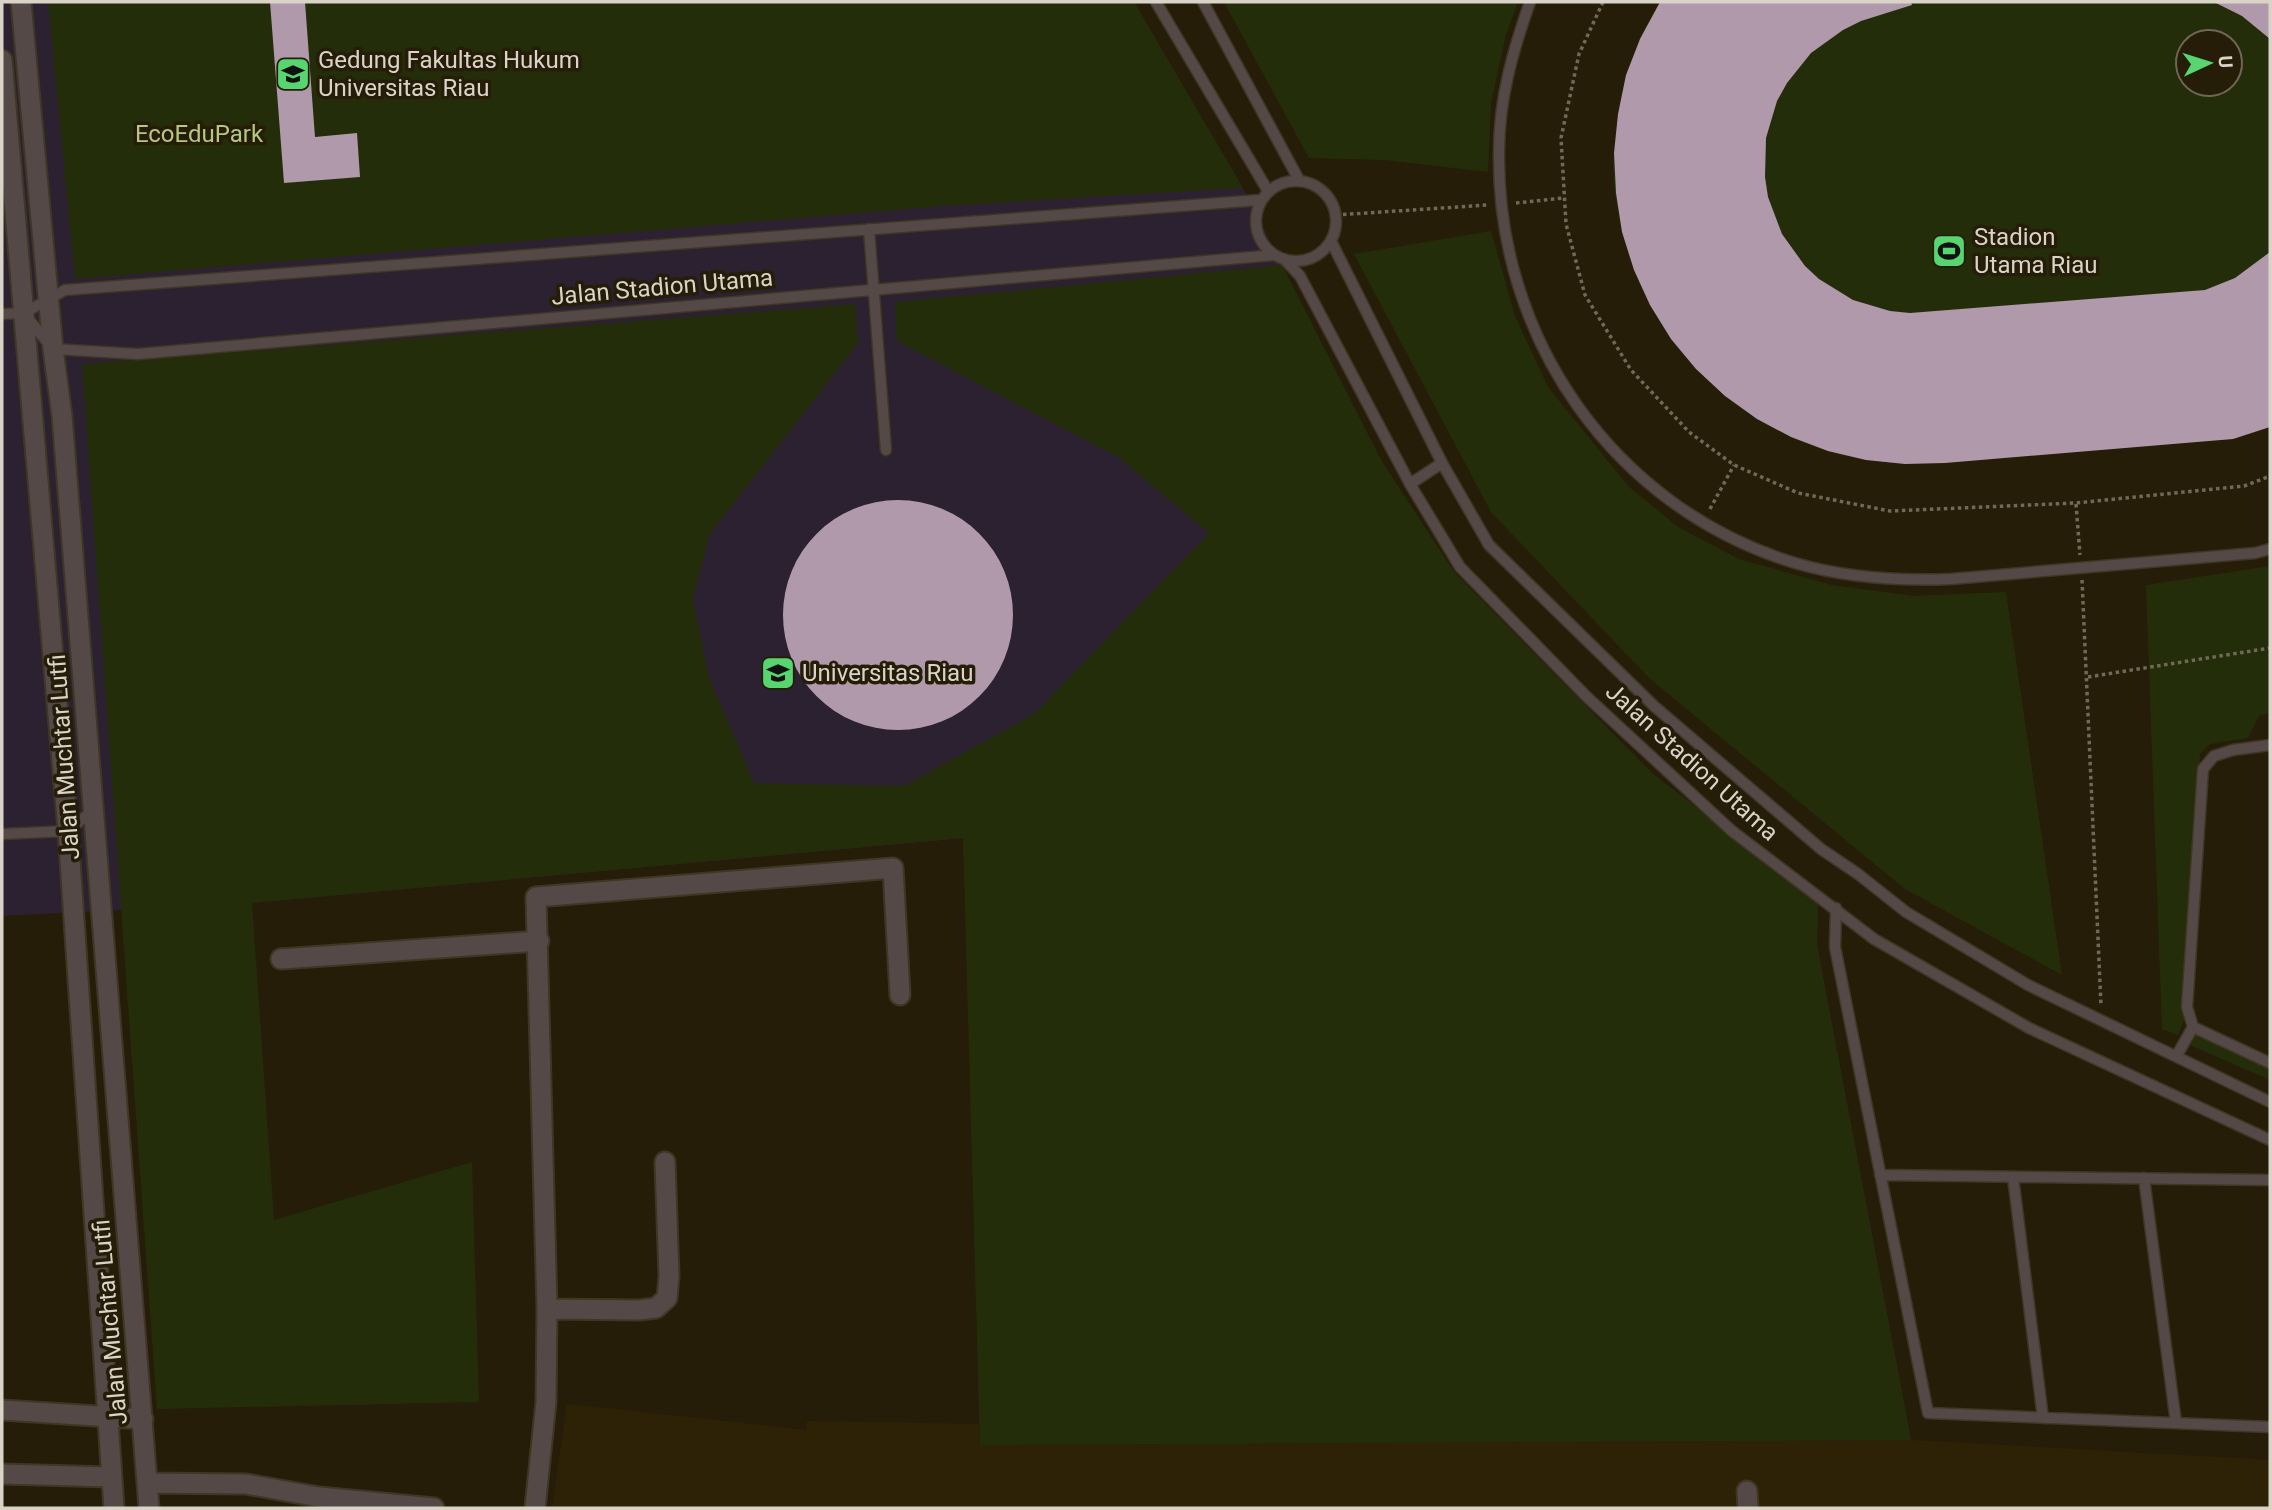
<svg xmlns="http://www.w3.org/2000/svg" width="2272" height="1510" font-family="Roboto,sans-serif">
<style>
.built{fill:#2e2206}
.education{fill:#2b2130}
.green{fill:#242d0a;fill-rule:evenodd}
.building{fill:#b099ab}
.lines{fill:none;stroke-linecap:round;stroke-linejoin:round}
.lane-casing{stroke:#3f3724;stroke-width:13}
.street-casing{stroke:#3f3724;stroke-width:23}
.path{stroke:#706958;stroke-width:3.5;stroke-dasharray:3.5 3.5;stroke-linecap:butt}
.lane{stroke:#554947;stroke-width:10}
.street{stroke:#554947;stroke-width:19}
.labels{text-anchor:middle;stroke-width:7;stroke-linejoin:round;paint-order:stroke}
.poi-label{font-size:24px;fill:#dad4c8;stroke:#261d09;text-anchor:start}
.park-label{font-size:24px;fill:#b4c884;stroke:#261d09}
.street-label{font-size:24px;fill:#dad4c8;stroke:#261d09}
</style>
<rect width="100%" height="100%" fill="#261d09"/>
<!-- built -->
<path class="built" d="M 567,1404 L 807,1430 L 807,1421 L 979,1424 L 980,1445 L 1911,1440 L 2270,1460 L 2270,1508 L 552,1508 Z"/>
<!-- education -->
<path class="education" d="M 2,2 L 1134,2 L 1243,188 L 1381,460 L 1454,572 L 1653,774 L 1818,901 L 1817,945 L 1911,1440 L 980,1445 L 964,838 L 251,903 L 2,916 Z"/>
<!-- green -->
<path class="green" d="M 48,2 L 1134,2 L 1243,188 L 942,206 L 75,279 Z
M 1224,2 L 1518,2 L 1506,35 L 1491,103 L 1488,172 L 1384,160 L 1309,158 Z
M 1660,2 L 2270,2 L 2270,427 L 2233,439 L 1905,464 C 1879,461 1852,459 1827,451 C 1733,421 1657,347 1628,252 C 1619,222 1611,186 1614,153 C 1616,134 1623,115 1627,96 C 1631,78 1634,57 1640,39 C 1645,26 1654,14 1660,2 ZM 2188,42 L 2230,42 L 2230,84 L 2188,84 Z
M 1491,231 L 1515,316 L 1548,387 L 1628,486 L 1678,527 L 1739,559 L 1832,585 L 1914,596 L 2006,592 L 2062,975 L 1905,889 L 1650,679 L 1491,512 L 1354,254 Z
M 1282,265 L 1381,460 L 1454,572 L 1653,774 L 1818,901 L 1817,945 L 1911,1440 L 980,1445 L 963,838 L 252,903 L 274,1220 L 472,1162 L 479,1402 L 157,1409 L 82,364 L 855,304 L 858,343 L 709,535 L 693,600 L 709,678 L 754,783 L 904,786 L 1034,714 L 1209,533 L 1118,457 L 897,341 L 895,302 Z
M 2270,566 L 2270,713 L 2259,716 L 2248,738 L 2210,744 L 2200,754 L 2183,1004 L 2184,1021 L 2178,1035 L 2162,1029 L 2146,585 Z
M 2195,1031 L 2270,1066 L 2270,1080 L 2190,1045 Z"/>
<!-- building -->
<path class="building" d="M 270,2 L 305,2 L 315,137 L 357,133 L 360,177 L 284,183 Z
M 1660,2 L 1911,2 L 1912,5 L 1861,21 L 1843,30 L 1811,53 L 1787,83 L 1777,101 L 1766,138 L 1765,177 L 1768,197 L 1782,234 L 1805,266 L 1819,279 L 1853,300 L 1890,311 L 1910,313 L 2205,290 L 2235,278 L 2270,252 L 2270,427 L 2233,439 L 1945,463 L 1905,464 L 1866,460 L 1828,451 L 1791,437 L 1757,419 L 1725,396 L 1696,369 L 1671,339 L 1650,305 L 1634,270 L 1622,232 L 1616,193 L 1614,153 L 1618,114 L 1626,75 L 1640,39 Z
M 2214,2 L 2270,2 L 2270,39 L 2242,16 Z
M783 615a115 115 0 1 1 230 0a115 115 0 1 1-230 0Z"/>
<g class="lines">
<!-- lane casing -->
<g class="lane-casing">
<path id="lane" d="M 1156,2 L 1268,191
M 1203,2 L 1299,180
M 1530,2 C 1513,50 1499,99 1499,151 C 1496,338 1614,508 1795,563 C 1846,578 1898,581 1951,579 L 2255,553 L 2270,549
M1256 221a40 40 0 1 1 80 0a40 40 0 1 1-80 0Z
M 869,229 L 886,450
M 1331,241 L 1442,463 L 1489,545 L 1654,706 L 1821,849 L 1858,874 L 1906,912 L 2028,985 L 2270,1102
M 1286,261 L 1300,276 L 1410,484 L 1460,567 L 1587,697 L 1732,831 L 1874,939 L 2029,1028 L 2270,1140
M 2,314 L 24,313 L 65,290 L 1260,200
M 26,316 L 53,349 L 138,354 L 1274,255
M 1410,484 L 1442,463
M 2270,745 L 2233,750 L 2214,756 L 2203,769 L 2187,1007 L 2193,1027 L 2270,1063
M 2,834 L 68,831 L 92,811
M 1836,908 L 1835,947 L 1928,1413 L 2270,1427
M 2177,1055 L 2193,1027
M 1880,1175 L 2270,1180
M 2013,1177 L 2043,1418
M 2144,1178 L 2176,1423"/>
</g>
<!-- street casing -->
<g class="street-casing">
<path id="street" d="M 21,2 L 53,349 L 62,416 L 149,1508
M 2,60 L 68,831 L 114,1508
M 281,959 L 539,941
M 547,1309 L 639,1310 L 656,1308 L 667,1298 L 669,1276 L 665,1162
M 2,1410 L 143,1419
M 2,1474 L 111,1477
M 148,1483 L 246,1484 L 319,1497 L 434,1508
M 1747,1491 L 1748,1508
M 535,1508 L 546,1402 L 547,1309 L 536,897 L 893,868 L 900,995"/>
</g>
<!-- path -->
<path class="path" d="M 1603,2 L 1579,54 L 1561,138 L 1566,224 L 1585,295 L 1631,370 L 1689,432 L 1734,465 L 1798,493 L 1890,511 L 2076,503 L 2244,486 L 2270,476
M 1516,203 L 1563,198
M 1336,215 L 1488,205
M 2076,504 L 2080,555
M 1710,509 L 1734,465
M 2082,580 L 2101,1006
M 2088,677 L 2270,648"/>
<!-- lane -->
<use href="#lane" class="lane"/>
<!-- street -->
<use href="#street" class="street"/>
</g>
<!-- icons -->
<defs>
<g id="university-square" transform="scale(1.75)"><rect x="-9" y="-9" width="18" height="18" rx="4" fill="#57d570" stroke="#261d09"/><path d="M0-5L7-2L0 1L-7-2ZM-4 1L0 2.5L4 1V4Q0 6-4 4Z" fill="#111"/></g>
<g id="stadium-square" transform="scale(1.75)"><rect x="-9" y="-9" width="18" height="18" rx="4" fill="#57d570" stroke="#261d09"/><path d="M0-5a6.5 5 0 1 0 0 10a6.5 5 0 1 0 0-10ZM-3.5-1.8h7v3.6h-7Z" fill="#111"/></g>
</defs>
<g fill-rule="evenodd">
<use href="#university-square" x="293" y="74"/>
<use href="#stadium-square" x="1949" y="251"/>
<use href="#university-square" x="778" y="673"/>
</g>
<g class="labels">
<!-- poi labels -->
<g class="poi-label">
<text x="318" y="68">Gedung Fakultas Hukum<tspan x="318" dy="28">Universitas Riau</tspan></text>
<text x="1974" y="245">Stadion<tspan x="1974" dy="28">Utama Riau</tspan></text>
<text x="802" y="681">Universitas Riau</text>
</g>
<!-- park labels -->
<g class="park-label">
<text x="199" y="142">EcoEduPark</text>
</g>
<!-- street labels -->
<g class="street-label">
<text transform="translate(662 287) rotate(-5)" y="8">Jalan Stadion Utama</text>
<text transform="translate(64 757) rotate(-94)" y="8">Jalan Muchtar Lutfi</text>
<text transform="translate(1692 762) rotate(42)" y="8">Jalan Stadion Utama</text>
<text transform="translate(110 1322) rotate(-95)" y="8">Jalan Muchtar Lutfi</text>
</g>
</g>
<!-- border -->
<rect width="2272" height="1510" fill="none" stroke="#dad4c8" stroke-width="7"/>
<!-- north arrow -->
<g transform="translate(2209 63) rotate(86)"><circle r="33" fill="#261d09" stroke="#6e6655" stroke-width="2"/>
<path d="M0-5L12 26L0 18L-12 26Z" fill="#57d570"/>
<text y="-10" font-size="19" font-weight="bold" text-anchor="middle" fill="#dad4c8">U</text>
</g>
</svg>
